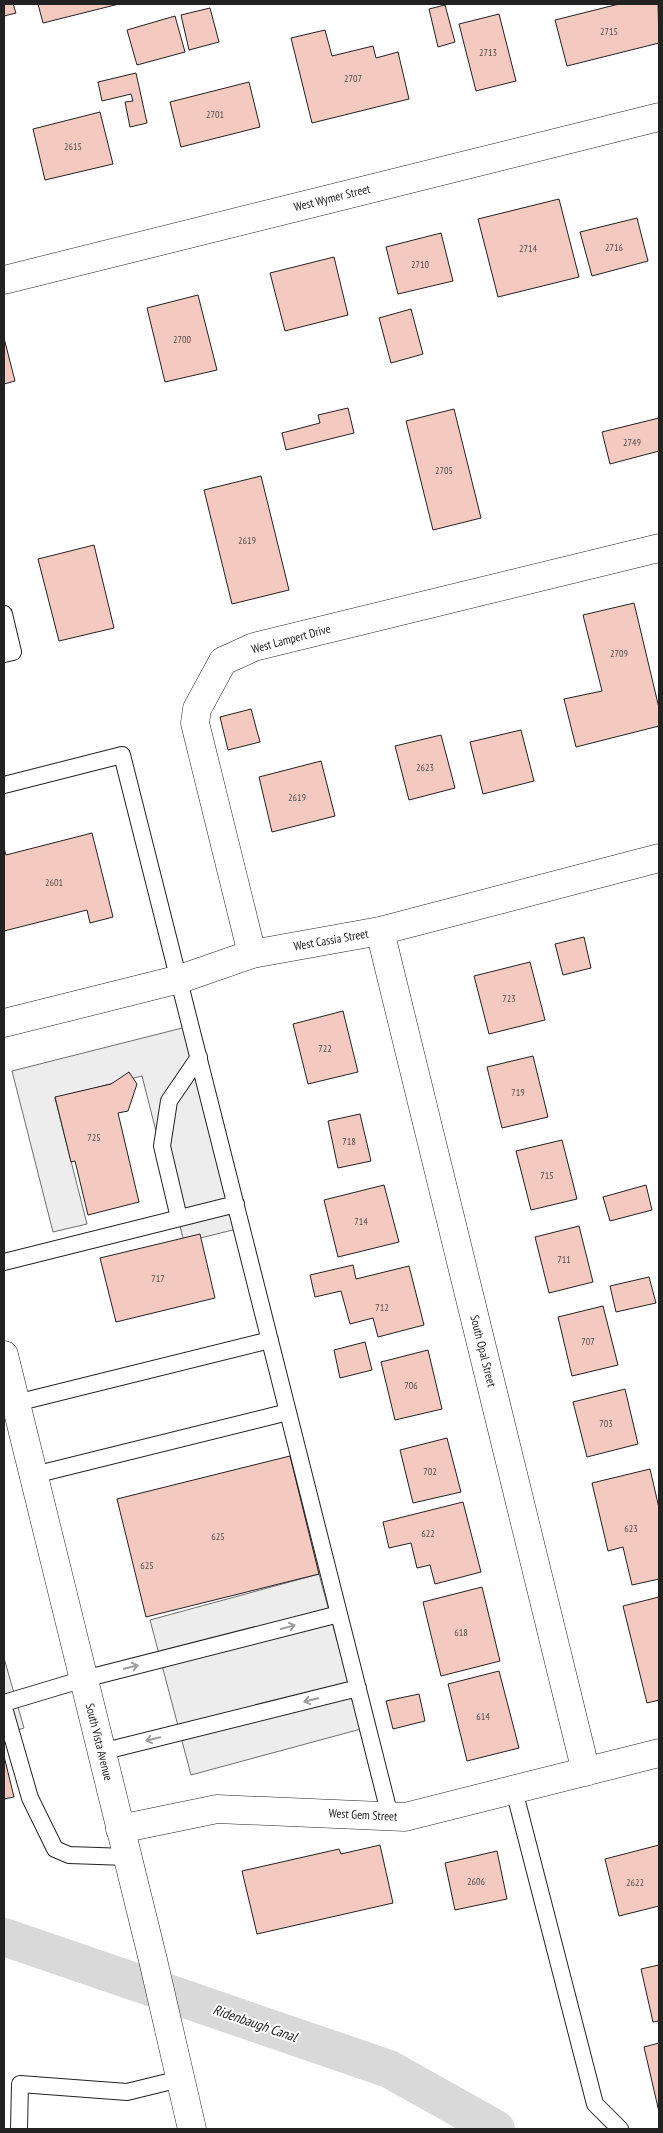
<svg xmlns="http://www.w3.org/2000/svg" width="663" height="2133" font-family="'PT Sans Narrow',sans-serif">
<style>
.parking{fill:#ededed;stroke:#6f6f6f}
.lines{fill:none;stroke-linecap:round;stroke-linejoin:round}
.canal{stroke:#d9d9d9;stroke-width:38}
.building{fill:#f3c9c0;stroke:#222}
.lane-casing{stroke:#222;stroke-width:18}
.street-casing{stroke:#222;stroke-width:29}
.secondary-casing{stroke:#222;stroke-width:29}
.primary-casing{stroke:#222;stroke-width:29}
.lane{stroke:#fff;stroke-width:16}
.street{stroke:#fff;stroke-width:28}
.secondary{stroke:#fff;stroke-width:28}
.primary{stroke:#fff;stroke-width:28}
.oneway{stroke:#9c9c9c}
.labels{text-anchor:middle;stroke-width:4;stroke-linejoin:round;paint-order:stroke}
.number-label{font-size:10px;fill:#564c4a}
.street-label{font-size:12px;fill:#222;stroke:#fff}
.water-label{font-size:14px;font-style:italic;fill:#222;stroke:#fff}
</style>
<rect width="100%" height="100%" fill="#fff"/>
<!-- parking -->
<path class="parking" d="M 190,1026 L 241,1228 L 184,1242 L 142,1076 L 55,1098 L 87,1224 L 53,1232 L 12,1071 Z
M 319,1574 L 361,1729 L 191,1775 L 150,1620 Z
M 4,1658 L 24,1728 L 4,1734 Z"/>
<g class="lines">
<!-- canal -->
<path class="canal" d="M 4,1937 L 389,2069 L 496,2129"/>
</g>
<!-- building -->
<path class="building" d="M 4,4 L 13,4 L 16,13 L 4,16 Z
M 38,4 L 119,4 L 43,23 Z
M 619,4 L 658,4 L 659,43 L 567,66 L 555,20 Z
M 445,5 L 455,42 L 438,47 L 429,9 Z
M 210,8 L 219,42 L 189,50 L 181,15 Z
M 499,14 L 516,81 L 476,91 L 459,24 Z
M 175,16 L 185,52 L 137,65 L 127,30 Z
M 325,30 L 332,56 L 373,46 L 376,58 L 398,52 L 409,99 L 312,123 L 291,38 Z
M 136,73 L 147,123 L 130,127 L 125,102 L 133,101 L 131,94 L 102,101 L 98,82 Z
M 249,82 L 260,127 L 181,147 L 170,102 Z
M 100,112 L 113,164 L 45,180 L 33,129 Z
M 559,199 L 579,277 L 498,297 L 478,219 Z
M 637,218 L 648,261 L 592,276 L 580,232 Z
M 441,233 L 453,281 L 398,294 L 386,247 Z
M 334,257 L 348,315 L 285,331 L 270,273 Z
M 198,295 L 217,370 L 165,382 L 147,308 Z
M 411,309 L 423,354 L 391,363 L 379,318 Z
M 4,338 L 15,381 L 4,384 Z
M 348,408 L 354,433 L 286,450 L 282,433 L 320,423 L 318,415 Z
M 454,409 L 481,518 L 433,530 L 406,421 Z
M 659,418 L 659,451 L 610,464 L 602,432 Z
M 261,476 L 289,590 L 232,604 L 204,490 Z
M 94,545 L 114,628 L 59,641 L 38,559 Z
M 634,603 L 659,708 L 659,726 L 576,747 L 564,699 L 602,691 L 583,615 Z
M 251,709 L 260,742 L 228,750 L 220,717 Z
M 521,730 L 534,781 L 483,794 L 470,742 Z
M 441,735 L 455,788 L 409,800 L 395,746 Z
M 321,761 L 335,816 L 272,832 L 259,777 Z
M 92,833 L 113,917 L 90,923 L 87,910 L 4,931 L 4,848 L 6,855 Z
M 584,937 L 591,968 L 563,975 L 555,944 Z
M 530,962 L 545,1020 L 489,1034 L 474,976 Z
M 343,1011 L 358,1072 L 308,1084 L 293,1024 Z
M 533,1056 L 548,1117 L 502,1128 L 487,1067 Z
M 129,1072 L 137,1084 L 128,1111 L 118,1113 L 139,1202 L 88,1215 L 75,1161 L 71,1162 L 55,1097 L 111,1084 Z
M 360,1114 L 371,1161 L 338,1168 L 328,1121 Z
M 562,1140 L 577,1199 L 531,1210 L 516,1151 Z
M 384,1185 L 399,1242 L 338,1257 L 324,1200 Z
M 646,1185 L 652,1210 L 610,1221 L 603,1197 Z
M 579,1226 L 593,1282 L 549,1293 L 535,1237 Z
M 200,1234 L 215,1298 L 116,1322 L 100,1258 Z
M 353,1265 L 356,1279 L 409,1266 L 424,1325 L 378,1337 L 373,1318 L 350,1324 L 341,1291 L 315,1297 L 310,1275 Z
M 649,1277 L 656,1303 L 616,1312 L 610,1286 Z
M 603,1306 L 618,1365 L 572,1376 L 558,1317 Z
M 365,1342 L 372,1370 L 340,1378 L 334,1350 Z
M 428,1350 L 442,1409 L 395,1420 L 381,1362 Z
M 625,1389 L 638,1444 L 587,1457 L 573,1402 Z
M 447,1438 L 461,1492 L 413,1503 L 400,1450 Z
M 290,1456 L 319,1574 L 146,1617 L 117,1499 Z
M 650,1469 L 659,1508 L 659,1579 L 632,1585 L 623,1547 L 608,1551 L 592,1483 Z
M 463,1502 L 481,1572 L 435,1584 L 430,1565 L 417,1568 L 411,1543 L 389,1548 L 383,1522 Z
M 482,1587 L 500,1661 L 441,1676 L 423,1602 Z
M 659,1597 L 659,1700 L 647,1703 L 623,1606 Z
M 499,1671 L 519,1748 L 467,1761 L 448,1684 Z
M 419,1694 L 425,1721 L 393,1729 L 386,1701 Z
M 4,1756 L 14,1797 L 4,1799 Z
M 380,1845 L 393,1903 L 257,1934 L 242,1871 L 339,1849 L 341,1854 Z
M 659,1845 L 659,1906 L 619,1916 L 605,1859 Z
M 497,1851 L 507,1899 L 455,1910 L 445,1863 Z
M 659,1965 L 659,2021 L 653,2022 L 641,1969 Z
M 659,2043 L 659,2112 L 644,2047 Z"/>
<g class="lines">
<!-- lane casing -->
<g class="lane-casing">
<path id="lane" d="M 4,614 L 13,652 L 4,654
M 4,785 L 122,755 L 390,1816
M 179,1218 L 162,1146 L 169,1101 L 199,1057
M 4,1262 L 236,1204
M 8,1405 L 270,1340
M 34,1475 L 288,1412
M 4,1703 L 84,1679 L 339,1614
M 4,1708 L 30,1798 L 55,1849 L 69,1855 L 127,1857
M 101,1752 L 358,1688
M 514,1790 L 595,2104 L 620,2129
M 19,2129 L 20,2084 L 127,2092 L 180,2079"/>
</g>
<!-- street casing -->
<g class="street-casing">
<path id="street" d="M 4,280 L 659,117
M 380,931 L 586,1772
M 252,954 L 195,723 L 197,709 L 223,661 L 254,647 L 659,548
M 120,1829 L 217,1809 L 405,1817 L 659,1753"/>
</g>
<!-- secondary casing -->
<g class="secondary-casing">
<path id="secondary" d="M 4,1023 L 180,979 L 252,954 L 380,931 L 659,858"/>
</g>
<!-- primary casing -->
<g class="primary-casing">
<path id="primary" d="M 4,1355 L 153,1960 L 192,2129"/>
</g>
<!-- lane -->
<use href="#lane" class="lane"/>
<!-- street -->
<use href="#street" class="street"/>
<!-- secondary -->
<use href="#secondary" class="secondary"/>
<!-- primary -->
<use href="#primary" class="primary"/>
</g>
<!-- one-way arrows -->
<defs><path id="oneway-shaft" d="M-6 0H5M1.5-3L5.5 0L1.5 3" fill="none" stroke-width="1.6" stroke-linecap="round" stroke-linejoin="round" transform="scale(1.25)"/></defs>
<g class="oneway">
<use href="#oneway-shaft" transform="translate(288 1627) rotate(-15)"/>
<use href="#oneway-shaft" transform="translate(131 1667) rotate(-14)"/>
<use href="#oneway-shaft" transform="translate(311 1700) rotate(166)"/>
<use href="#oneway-shaft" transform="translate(153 1739) rotate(166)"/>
</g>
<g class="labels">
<!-- number labels -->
<g class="number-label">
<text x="609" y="35">2715</text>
<text x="488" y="56">2713</text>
<text x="353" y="82">2707</text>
<text x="215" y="118">2701</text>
<text x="73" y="150">2615</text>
<text x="614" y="251">2716</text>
<text x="528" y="252">2714</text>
<text x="420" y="268">2710</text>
<text x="182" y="343">2700</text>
<text x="632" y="446">2749</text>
<text x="444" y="474">2705</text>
<text x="247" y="544">2619</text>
<text x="619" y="657">2709</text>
<text x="425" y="771">2623</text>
<text x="297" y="801">2619</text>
<text x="54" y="886">2601</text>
<text x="509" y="1002">723</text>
<text x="325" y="1052">722</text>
<text x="518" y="1096">719</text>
<text x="94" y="1141">725</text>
<text x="349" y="1145">718</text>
<text x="547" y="1179">715</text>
<text x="361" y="1225">714</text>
<text x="564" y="1263">711</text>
<text x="158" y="1282">717</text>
<text x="382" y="1311">712</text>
<text x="588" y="1345">707</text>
<text x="411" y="1389">706</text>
<text x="606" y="1427">703</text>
<text x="430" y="1475">702</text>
<text x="631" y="1532">623</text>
<text x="428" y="1537">622</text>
<text x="218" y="1540">625</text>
<text x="147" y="1569">625</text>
<text x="461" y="1636">618</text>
<text x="483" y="1720">614</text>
<text x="476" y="1885">2606</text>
<text x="635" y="1886">2622</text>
</g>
<!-- street labels -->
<g class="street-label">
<text transform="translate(332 198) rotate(-14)" y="4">West Wymer Street</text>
<text transform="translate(291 639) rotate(-15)" y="4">West Lampert Drive</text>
<text transform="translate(331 940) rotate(-10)" y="4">West Cassia Street</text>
<text transform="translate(483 1351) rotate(76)" y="4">South Opal Street</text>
<text transform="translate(99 1742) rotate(76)" y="4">South Vista Avenue</text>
<text transform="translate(363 1815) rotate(3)" y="4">West Gem Street</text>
</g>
<!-- water labels -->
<g class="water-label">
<text transform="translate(255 2023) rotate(19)" y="5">Ridenbaugh Canal</text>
</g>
</g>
<!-- border -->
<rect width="663" height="2133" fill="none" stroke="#222222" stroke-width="10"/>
</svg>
